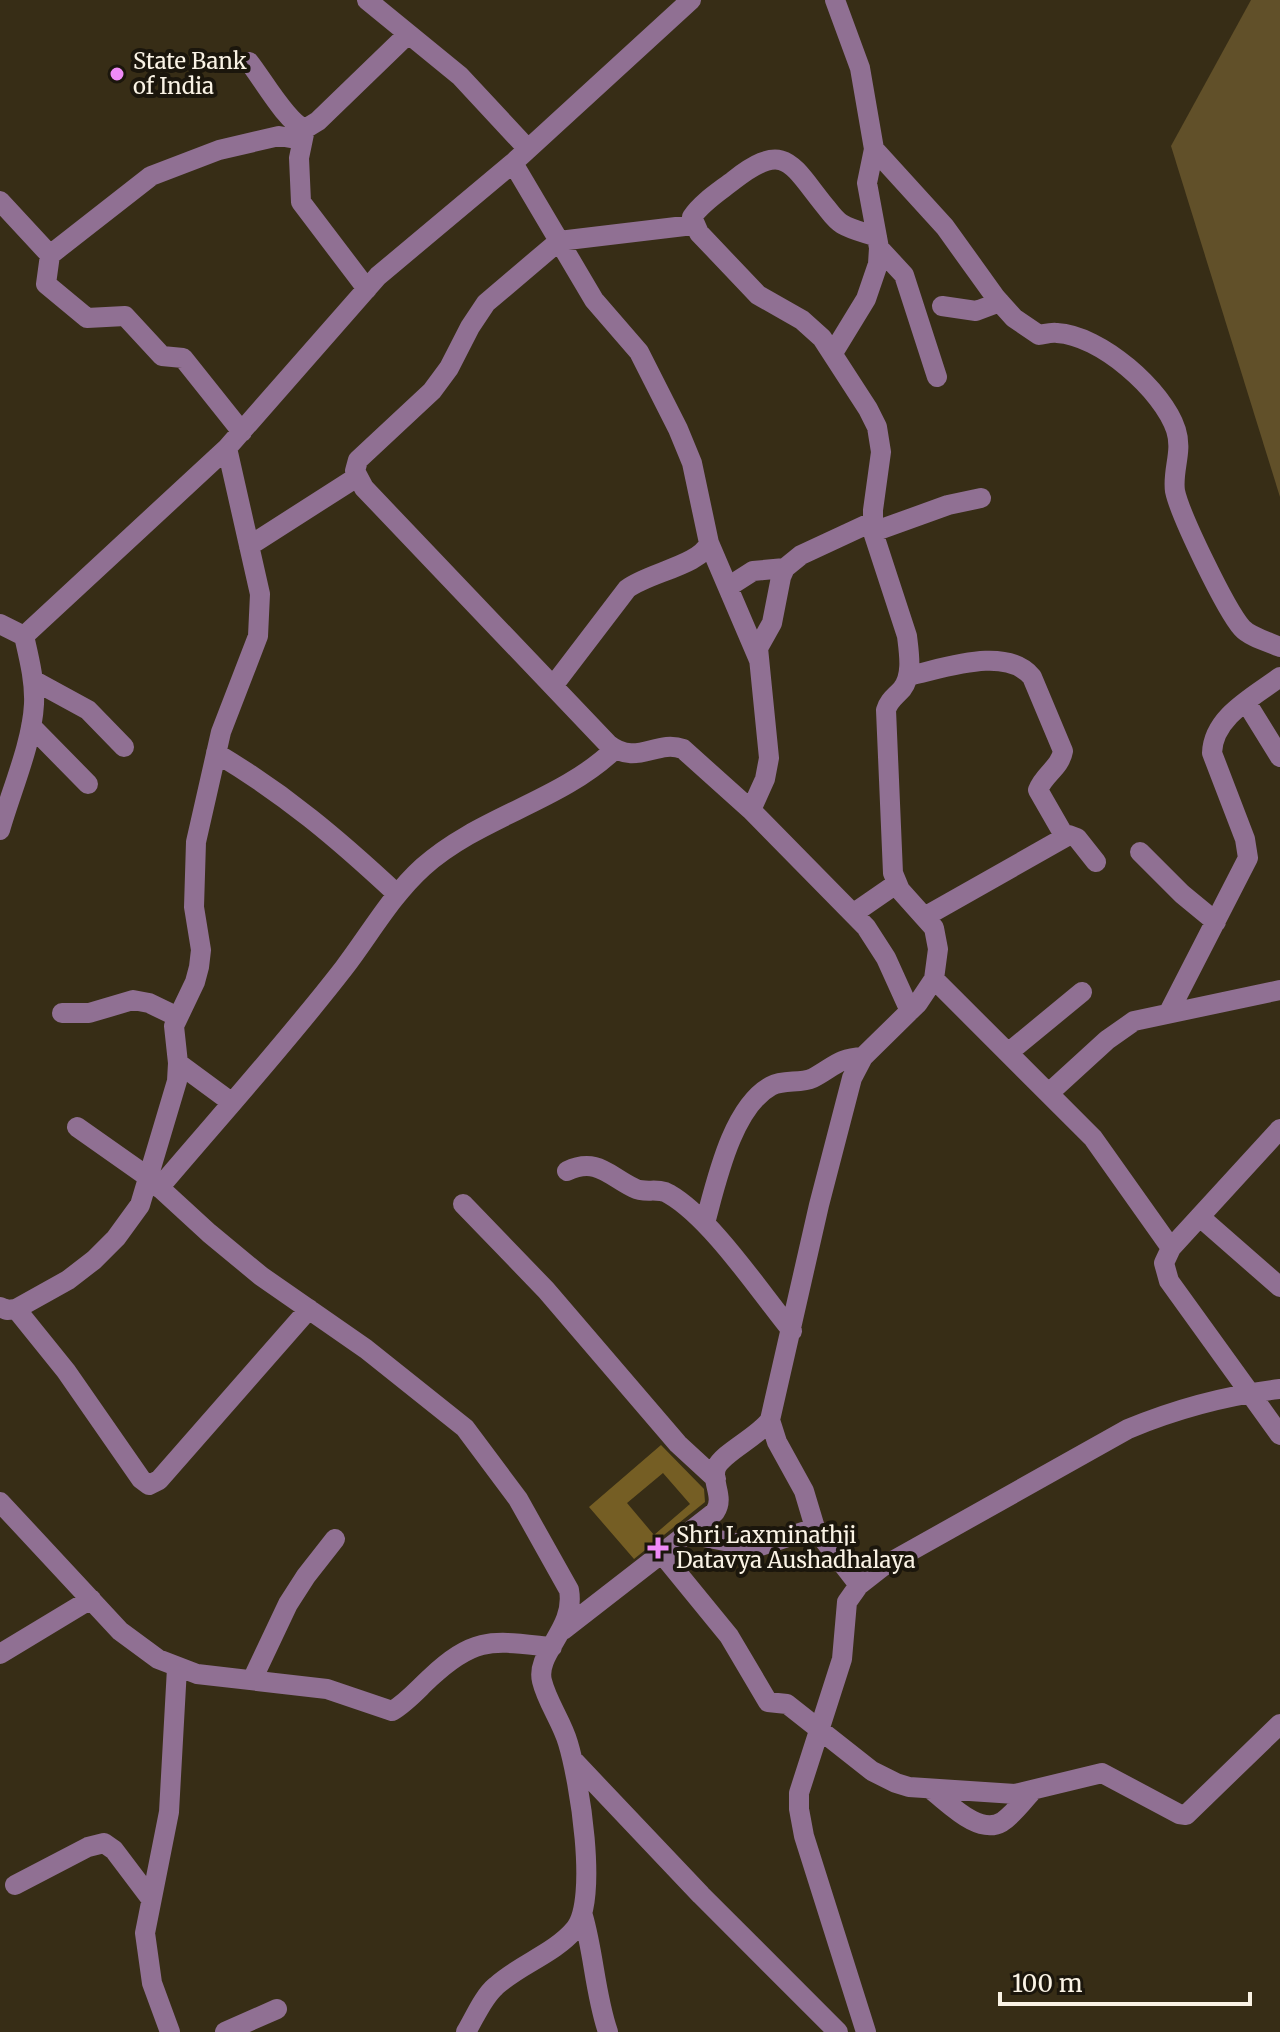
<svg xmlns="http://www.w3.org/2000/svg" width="1280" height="2032" font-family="Merriweather,serif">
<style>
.green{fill:#615029}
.building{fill:#755e24;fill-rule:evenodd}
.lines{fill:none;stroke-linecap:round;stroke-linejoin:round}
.minor{stroke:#907093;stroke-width:20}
.poi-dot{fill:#ef8bf7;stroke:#1b160c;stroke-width:3}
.labels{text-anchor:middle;stroke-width:8;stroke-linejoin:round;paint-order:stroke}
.poi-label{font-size:22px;fill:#faf3e5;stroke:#1b160c;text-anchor:start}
</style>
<rect width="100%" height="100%" fill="#372d16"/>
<!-- green -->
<path class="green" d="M 1251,0 L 1280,0 L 1280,497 L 1171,146 Z"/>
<!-- building -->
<path class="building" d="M 661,1445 L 704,1489 L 705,1502 L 634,1559 L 589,1507 ZM 663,1473 L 690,1504 L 654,1535 L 627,1503 Z"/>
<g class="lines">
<!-- minor -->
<path class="minor" d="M 367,0 L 460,76 L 527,148
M 835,0 L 860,68 L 874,149 L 945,227 L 996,298 L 1014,318 L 1039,335 C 1045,334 1052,332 1057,333 C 1100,335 1163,390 1176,430 C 1183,452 1172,470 1175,491 C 1180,515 1226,610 1242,628 C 1250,637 1269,642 1280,647
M 249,62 C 262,78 287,123 305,129 L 318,121 L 407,35
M 305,129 L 299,158 L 301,202 L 367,289
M 513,163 L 594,300 L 639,352 L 678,429 L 692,463 L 709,543 C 701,565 647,573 627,589 L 553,686
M 0,201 L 50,255 L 46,284 L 87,318 L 125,316 L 162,356 L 183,358 L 242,432
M 693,225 L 559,241 L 486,303 L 470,327 L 449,368 L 432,391 L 358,460 L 355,471 L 364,488 L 608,744 C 637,767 656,739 683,749 L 751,810 L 866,927 L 886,958 L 910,1011
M 879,248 L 904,275 L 937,377
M 50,255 L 151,176 L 219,150 L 279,136 L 302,140
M 942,306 L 976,311 L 1000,302
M 833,353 L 866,299 L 878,264 L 879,248 L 867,183 L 874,149
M 873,532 L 948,505 L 981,498
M 709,543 L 759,660
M 249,546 L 357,477
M 728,587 L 753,571 L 785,568
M 0,624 L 24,636 L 227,448 L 378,276 L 513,163 L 691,0
M 908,676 C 943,669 1006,645 1032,677 L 1063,751 C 1060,768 1044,774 1038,790 L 1065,837
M 33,680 L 88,710 L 124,747
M 1246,702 L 1280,757
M 31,726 L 88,784
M 216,753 C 286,795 337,838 397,894
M 751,810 L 765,779 L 769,758 L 758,648 L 772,623 L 781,577 L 785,568 L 801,555 L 872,522
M 0,830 C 11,791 32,744 34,704 C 35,681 29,658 24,636
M 1140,852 L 1182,894 L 1216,922
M 854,913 L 896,884
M 926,916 L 1069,835 L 1077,838 L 1096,862
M 934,979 L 1093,1138 L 1171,1248
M 1169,1012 L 1248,858 L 1245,839 L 1212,753 C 1213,717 1253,697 1280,677
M 62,1013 L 89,1013 L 133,1000 L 149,1003 L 178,1017
M 1008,1053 L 1082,992
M 178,1063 L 231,1102
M 1049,1093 L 1107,1040 L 1134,1021 L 1280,990
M 77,1127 L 148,1177 L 209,1233 L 261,1276 L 366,1349 L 465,1428 L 518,1499 L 569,1590 C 576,1629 535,1653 542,1681 C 547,1702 562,1722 568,1743 C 579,1779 599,1899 575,1929 C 554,1954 520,1964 496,1986 C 483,1997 475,2017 466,2032
M 1280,1129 L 1171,1248 L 1164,1263 L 1169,1281 L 1280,1435
M 567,1171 C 597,1157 609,1176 634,1188 C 645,1194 658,1187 669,1194 C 711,1218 760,1292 792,1331
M 159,1188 C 221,1115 286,1043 344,968 C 370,934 391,896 423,867 C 480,816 560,802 615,749
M 463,1204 L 546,1290 L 678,1444 L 716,1479
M 1200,1217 L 1280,1287
M 705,1223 C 716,1183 732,1107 771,1086 C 784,1079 800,1084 813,1078 C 834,1067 838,1058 863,1057
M 0,1307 L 7,1310 L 16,1309 L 68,1280 L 94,1260 L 116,1238 L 140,1205 L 177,1081 L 178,1063 L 174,1026 L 195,982 L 199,967 L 201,950 L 194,907 L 196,842 L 221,732 L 258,636 L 260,594 L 227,448
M 16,1309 L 66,1371 L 141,1479 L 149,1485 L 159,1480 L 309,1309
M 770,1420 L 777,1442 L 804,1491 L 816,1531
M 0,1502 L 120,1631 L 158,1659 L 197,1674 L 327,1689 L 392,1711 C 406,1703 418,1689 430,1678 C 476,1635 493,1641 552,1647
M 687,1534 L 757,1547 L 812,1529 L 821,1536 L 859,1585
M 662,1554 L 729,1636 L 768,1702 L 787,1704 L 872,1771 L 896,1783 L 909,1787 L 1015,1794 L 1102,1773 L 1179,1814 L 1186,1815 L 1280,1724
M 563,1630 L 715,1512 C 725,1497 711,1483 716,1468 C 722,1453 758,1437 770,1420 L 819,1205 L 852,1078 L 863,1057 L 918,1003 L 934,979 L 938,949 L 934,928 L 900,890 L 893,873 L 886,710 C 889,700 895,697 902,689 C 913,675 909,653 907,636 L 873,532 L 873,510 L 881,452 L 877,427 L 868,409 L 822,338 L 802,320 L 758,295 L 699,233 L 692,217 C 702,202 720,191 734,180 C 785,140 791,164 825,206 C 830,212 835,220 842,224 C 852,230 866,233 877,237
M 0,1654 L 91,1599
M 253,1678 L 288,1604 L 306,1576 L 335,1539
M 573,1760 L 701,1895 L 838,2032
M 930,1789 C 948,1802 978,1836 1002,1822 C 1014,1814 1024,1800 1033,1790
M 15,1885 L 88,1847 L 104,1843 L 114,1850 L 151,1899
M 583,1916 C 594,1954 595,1994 608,2032
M 170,2032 L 152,1983 L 145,1933 L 169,1812 L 177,1668
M 225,2032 L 277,2009
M 866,2032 L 804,1836 L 799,1809 L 799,1793 L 842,1659 L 847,1602 L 859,1585 L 882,1567 L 1128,1429 C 1176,1409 1229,1395 1280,1389"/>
</g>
<!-- markers -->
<g class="poi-dot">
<circle cx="117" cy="74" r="8"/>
<path d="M654 1536h8v8h8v8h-8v8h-8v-8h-8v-8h8z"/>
</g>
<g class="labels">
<!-- poi labels -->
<g class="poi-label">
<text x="133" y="69">State Bank<tspan x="133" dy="25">of India</tspan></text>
<text x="676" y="1543">Shri Laxminathji<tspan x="676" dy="25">Datavya Aushadhalaya</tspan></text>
</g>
</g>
<!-- scale -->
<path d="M1000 1992v12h250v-12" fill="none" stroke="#faf3e5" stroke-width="4"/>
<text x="1012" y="1992" font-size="24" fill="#faf3e5" stroke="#1b160c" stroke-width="6" paint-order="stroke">100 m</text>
</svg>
